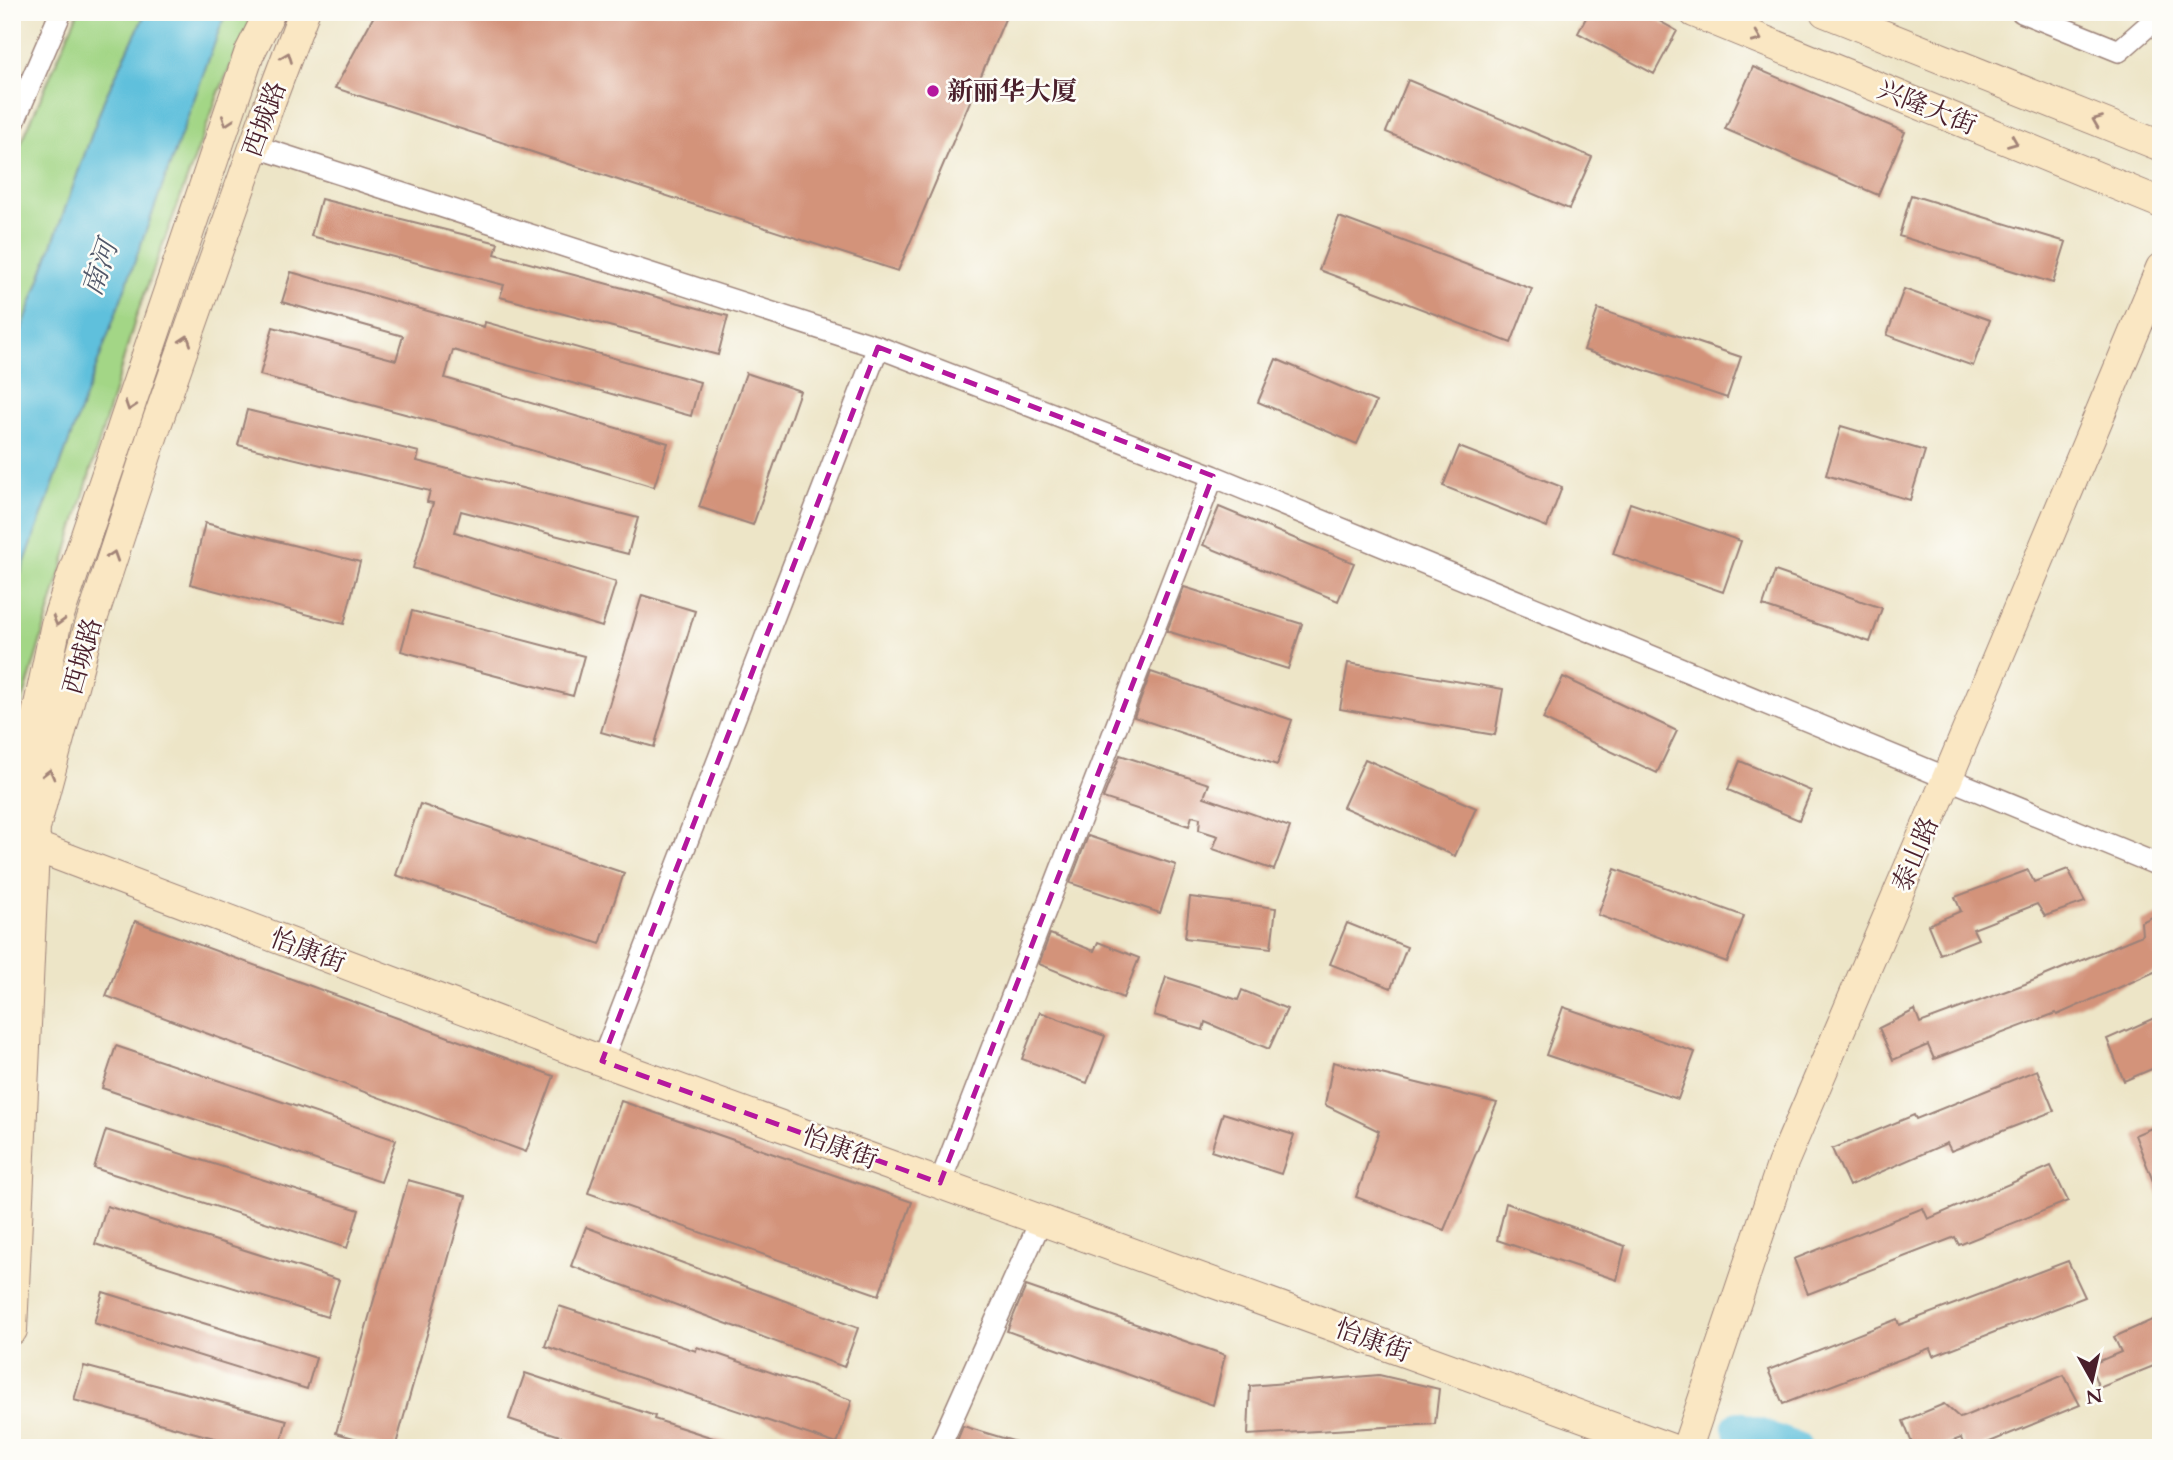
<svg xmlns="http://www.w3.org/2000/svg" width="2173" height="1460" font-family="Cardo,'Noto Serif SC',serif">
<style>
.green{fill:#a3d686;stroke:#767a58;stroke-width:2}
.water{fill:#5ec0dc;stroke:#547084;stroke-width:2}
.lines{fill:none;stroke-linecap:round;stroke-linejoin:round}
.river{stroke:#5ec0dc;stroke-width:32}
.building{fill:#d3937a}
.street-casing{stroke:#9c8279;stroke-width:24}
.secondary-casing{stroke:#9c8279;stroke-width:32}
.street{stroke:#fff;stroke-width:21}
.secondary{stroke:#fae7c3;stroke-width:30}
.oneway{stroke:#a28377}
.marked{fill:none;stroke:#b5179e;stroke-width:5;stroke-dasharray:14 9;stroke-linejoin:round}
.poi-dot{fill:#b5179e;stroke:#fdfcf7;stroke-width:2.5}
.labels{text-anchor:middle;stroke-width:5;stroke-linejoin:round;paint-order:stroke}
.poi-label{font-size:26px;font-weight:bold;fill:#4a1f2b;stroke:#fdfcf7;text-anchor:start}
.street-label{font-size:26px;fill:#4a1f2b;stroke:#fdfcf7}
.water-label{font-size:28px;font-style:italic;fill:#515769;stroke:#fdfcf7}
</style>
<rect width="100%" height="100%" fill="#fdfcf7"/>
<filter id="ink" filterUnits="userSpaceOnUse"><feTurbulence type="fractalNoise" baseFrequency=".0143" numOctaves="2"/><feDisplacementMap in="SourceGraphic" scale="14" xChannelSelector="R" yChannelSelector="G"/><feConvolveMatrix kernelMatrix="1 2 1 2 8 2 1 2 1" color-interpolation-filters="sRGB"/></filter>
<filter id="wash" filterUnits="userSpaceOnUse"><feTurbulence type="fractalNoise" baseFrequency=".00686" numOctaves="4" result="noise"/><feDisplacementMap in="SourceGraphic" scale="28" xChannelSelector="R" yChannelSelector="G"/><feGaussianBlur stdDeviation="1.57" result="paint"/><feColorMatrix in="noise" values="0 0 0 0 0 0 0 0 0 0 0 0 0 0 0 0 0 1.4 0 .05"/><feComposite in="paint" operator="in"/></filter>
<g filter="url(#wash)">
<rect width="100%" height="100%" fill="#ede5c7"/>
<!-- green -->
<path class="green" d="M 78,12 L 255,12 L 220,90 L 136,317 L 12,738 L 12,164 Z"/>
<!-- water -->
<path class="water" d="M 146,12 L 226,12 L 18,581 L 12,611 L 12,357 L 104,100 Z"/>
<g class="lines">
<!-- river -->
<path class="river" d="M 1738,1427 L 1796,1448"/>
</g>
<g id="blocks">
<!-- building -->
<path class="building" d="M 376,12 L 1008,12 L 898,271 L 335,88 Z
M 1589,12 L 1643,12 L 1677,31 L 1654,74 L 1578,33 Z
M 1753,67 L 1905,132 L 1878,195 L 1725,129 Z
M 1408,80 L 1592,157 L 1569,209 L 1386,132 Z
M 1911,195 L 2066,242 L 2053,283 L 1899,236 Z
M 321,199 L 498,243 L 495,254 L 728,316 L 718,355 L 500,297 L 504,285 L 311,236 Z
M 1339,217 L 1532,289 L 1511,343 L 1319,270 Z
M 291,272 L 484,327 L 485,322 L 700,382 L 691,416 L 453,350 L 445,378 L 668,443 L 654,487 L 457,428 L 260,375 L 273,327 L 396,360 L 403,336 L 282,302 Z
M 1904,289 L 1990,320 L 1973,366 L 1887,335 Z
M 1598,309 L 1741,357 L 1727,398 L 1584,350 Z
M 1276,359 L 1376,402 L 1357,444 L 1258,402 Z
M 746,373 L 800,391 L 753,525 L 699,507 Z
M 247,410 L 419,452 L 417,461 L 638,518 L 628,554 L 461,511 L 455,532 L 616,582 L 602,627 L 413,568 L 433,503 L 427,502 L 430,491 L 238,445 Z
M 1841,426 L 1925,451 L 1910,500 L 1826,475 Z
M 1459,447 L 1562,487 L 1547,527 L 1443,486 Z
M 1630,503 L 1741,541 L 1723,592 L 1613,554 Z
M 1219,507 L 1354,563 L 1338,601 L 1203,545 Z
M 205,523 L 360,562 L 344,624 L 190,584 Z
M 1775,571 L 1882,608 L 1870,642 L 1763,606 Z
M 1184,587 L 1302,624 L 1288,669 L 1167,631 Z
M 642,595 L 695,611 L 654,747 L 601,732 Z
M 412,611 L 584,656 L 573,696 L 401,651 Z
M 1348,663 L 1503,689 L 1495,735 L 1340,709 Z
M 1151,672 L 1292,720 L 1277,765 L 1134,717 Z
M 1563,677 L 1677,731 L 1657,773 L 1543,719 Z
M 1120,755 L 1209,784 L 1204,797 L 1290,827 L 1274,870 L 1213,849 L 1218,836 L 1199,830 L 1200,818 L 1192,816 L 1189,826 L 1103,798 Z
M 1365,759 L 1476,808 L 1455,856 L 1343,807 Z
M 1740,761 L 1811,791 L 1799,820 L 1728,790 Z
M 420,804 L 624,873 L 600,944 L 396,875 Z
M 1088,836 L 1176,865 L 1160,913 L 1070,883 Z
M 1615,869 L 1744,916 L 1727,962 L 1598,915 Z
M 2068,869 L 2085,902 L 2045,916 L 2037,904 L 1973,929 L 1978,939 L 1940,954 L 1928,925 L 1961,911 L 1955,897 L 2028,870 L 2034,882 Z
M 1190,897 L 1276,908 L 1271,948 L 1185,938 Z
M 2161,913 L 2161,969 L 2057,1015 L 2056,1013 L 1934,1059 L 1928,1045 L 1893,1060 L 1879,1028 L 1915,1010 L 1920,1023 L 2025,984 L 2142,935 L 2141,922 Z
M 135,921 L 554,1076 L 526,1152 L 106,996 Z
M 1347,923 L 1407,947 L 1391,988 L 1330,964 Z
M 1050,934 L 1094,951 L 1098,942 L 1139,958 L 1123,998 L 1039,964 Z
M 1166,977 L 1238,1000 L 1242,990 L 1287,1009 L 1269,1049 L 1205,1022 L 1203,1030 L 1154,1015 Z
M 1563,1007 L 1695,1052 L 1678,1099 L 1546,1055 Z
M 1040,1012 L 1105,1036 L 1087,1083 L 1022,1059 Z
M 2161,1015 L 2161,1065 L 2124,1081 L 2107,1039 Z
M 116,1046 L 396,1140 L 381,1182 L 102,1088 Z
M 1333,1062 L 1497,1103 L 1444,1230 L 1356,1197 L 1379,1131 L 1325,1105 Z
M 2037,1070 L 2054,1111 L 1951,1151 L 1947,1143 L 1849,1186 L 1832,1149 L 1914,1115 L 1916,1119 Z
M 621,1101 L 912,1202 L 879,1295 L 588,1193 Z
M 1223,1113 L 1294,1135 L 1281,1174 L 1211,1151 Z
M 2161,1124 L 2161,1199 L 2160,1199 L 2135,1135 Z
M 106,1130 L 359,1210 L 347,1248 L 94,1168 Z
M 2051,1166 L 2068,1201 L 1959,1245 L 1955,1237 L 1808,1294 L 1794,1259 L 1923,1208 L 1928,1219 Z
M 408,1180 L 466,1196 L 395,1448 L 389,1448 L 336,1433 Z
M 1506,1203 L 1625,1246 L 1617,1280 L 1497,1240 Z
M 107,1206 L 339,1280 L 327,1317 L 95,1244 Z
M 586,1227 L 858,1328 L 844,1367 L 571,1266 Z
M 2068,1261 L 2085,1297 L 1933,1356 L 1930,1348 L 1783,1404 L 1768,1370 L 1897,1319 L 1899,1325 Z
M 1026,1286 L 1225,1355 L 1213,1405 L 1007,1331 Z
M 103,1292 L 316,1358 L 307,1389 L 94,1323 Z
M 559,1306 L 696,1351 L 697,1347 L 852,1400 L 837,1444 L 545,1346 Z
M 2161,1316 L 2161,1363 L 2099,1388 L 2090,1365 L 2121,1352 L 2114,1337 Z
M 84,1366 L 287,1420 L 279,1448 L 251,1448 L 74,1400 Z
M 525,1373 L 655,1416 L 654,1419 L 735,1445 L 734,1448 L 596,1448 L 509,1419 Z
M 1379,1375 L 1439,1389 L 1435,1424 L 1248,1435 L 1250,1386 Z
M 2064,1375 L 2080,1405 L 1975,1448 L 1965,1448 L 1961,1438 L 1933,1448 L 1914,1448 L 1903,1421 L 1944,1404 L 1960,1418 Z
M 963,1426 L 1023,1444 L 1022,1448 L 954,1448 Z"/>
</g>
</g>
<g filter="url(#ink)">
<use href="#blocks" fill-opacity="0" stroke="#9c8279" stroke-width="2"/>
<g class="lines">
<!-- street casing -->
<g class="street-casing">
<path id="street" d="M 2022,12 L 2119,51 L 2152,22 L 2155,12
M 12,126 L 61,12
M 254,146 L 878,347 L 1213,476 L 2161,866
M 602,1061 L 878,347
M 940,1183 L 1213,476
M 939,1448 L 1041,1220"/>
</g>
<!-- secondary casing -->
<g class="secondary-casing">
<path id="secondary" d="M 1694,12 L 2161,203
M 1825,12 L 2161,146
M 12,834 L 56,624 L 249,54 L 270,12
M 12,849 L 34,846 L 602,1061 L 1669,1448
M 12,1330 L 35,828 L 85,641 L 153,434 L 270,102 L 304,12
M 1687,1448 L 1782,1165 L 1947,779 L 2161,268"/>
</g>
<!-- street -->
<use href="#street" class="street"/>
<!-- secondary -->
<use href="#secondary" class="secondary"/>
</g>
<!-- one-way arrows -->
<defs><path id="oneway-chevron" d="M-2-3.5L2.5 0L-2 3.5" fill="none" stroke-width="1.6" stroke-linecap="round" stroke-linejoin="round" transform="scale(1.75)"/></defs>
<g class="oneway">
<use href="#oneway-chevron" transform="translate(1757 38) rotate(22)"/>
<use href="#oneway-chevron" transform="translate(287 57) rotate(-69)"/>
<use href="#oneway-chevron" transform="translate(227 121) rotate(109)"/>
<use href="#oneway-chevron" transform="translate(2097 121) rotate(-158)"/>
<use href="#oneway-chevron" transform="translate(2013 142) rotate(22)"/>
<use href="#oneway-chevron" transform="translate(186 340) rotate(-71)"/>
<use href="#oneway-chevron" transform="translate(130 406) rotate(109)"/>
<use href="#oneway-chevron" transform="translate(113 556) rotate(-72)"/>
<use href="#oneway-chevron" transform="translate(58 621) rotate(106)"/>
<use href="#oneway-chevron" transform="translate(49 774) rotate(-75)"/>
</g>
</g>
<!-- marked area -->
<path class="marked" d="M 878,347 L 1213,476 L 940,1183 L 602,1061 Z"/>
<!-- markers -->
<circle class="poi-dot" cx="933" cy="91" r="7"/>
<g class="labels">
<!-- poi labels -->
<g class="poi-label">
<text x="947" y="100">新丽华大厦</text>
</g>
<!-- street labels -->
<g class="street-label">
<text transform="translate(1927 107) rotate(22)" y="9">兴隆大街</text>
<text transform="translate(264 119) rotate(-70)" y="9">西城路</text>
<text transform="translate(82 656) rotate(-74)" y="9">西城路</text>
<text transform="translate(1915 854) rotate(-67)" y="9">泰山路</text>
<text transform="translate(308 950) rotate(21)" y="9">怡康街</text>
<text transform="translate(840 1147) rotate(20)" y="9">怡康街</text>
<text transform="translate(1373 1340) rotate(20)" y="9">怡康街</text>
</g>
<!-- water labels -->
<g class="water-label">
<text transform="translate(99 268) rotate(-71)" y="10">南河</text>
</g>
</g>
<!-- margin -->
<rect width="2173" height="1460" fill="none" stroke="#fdfcf7" stroke-width="42"/>
<!-- north arrow -->
<g transform="translate(2092 1380) rotate(172)" stroke="#fdfcf7" stroke-width="5" paint-order="stroke">
<path d="M0-5L12 26L0 18L-12 26Z" fill="#4a1f2b"/>
<text y="-10" font-size="19" font-weight="bold" text-anchor="middle" fill="#4a1f2b">N</text>
</g>
</svg>
